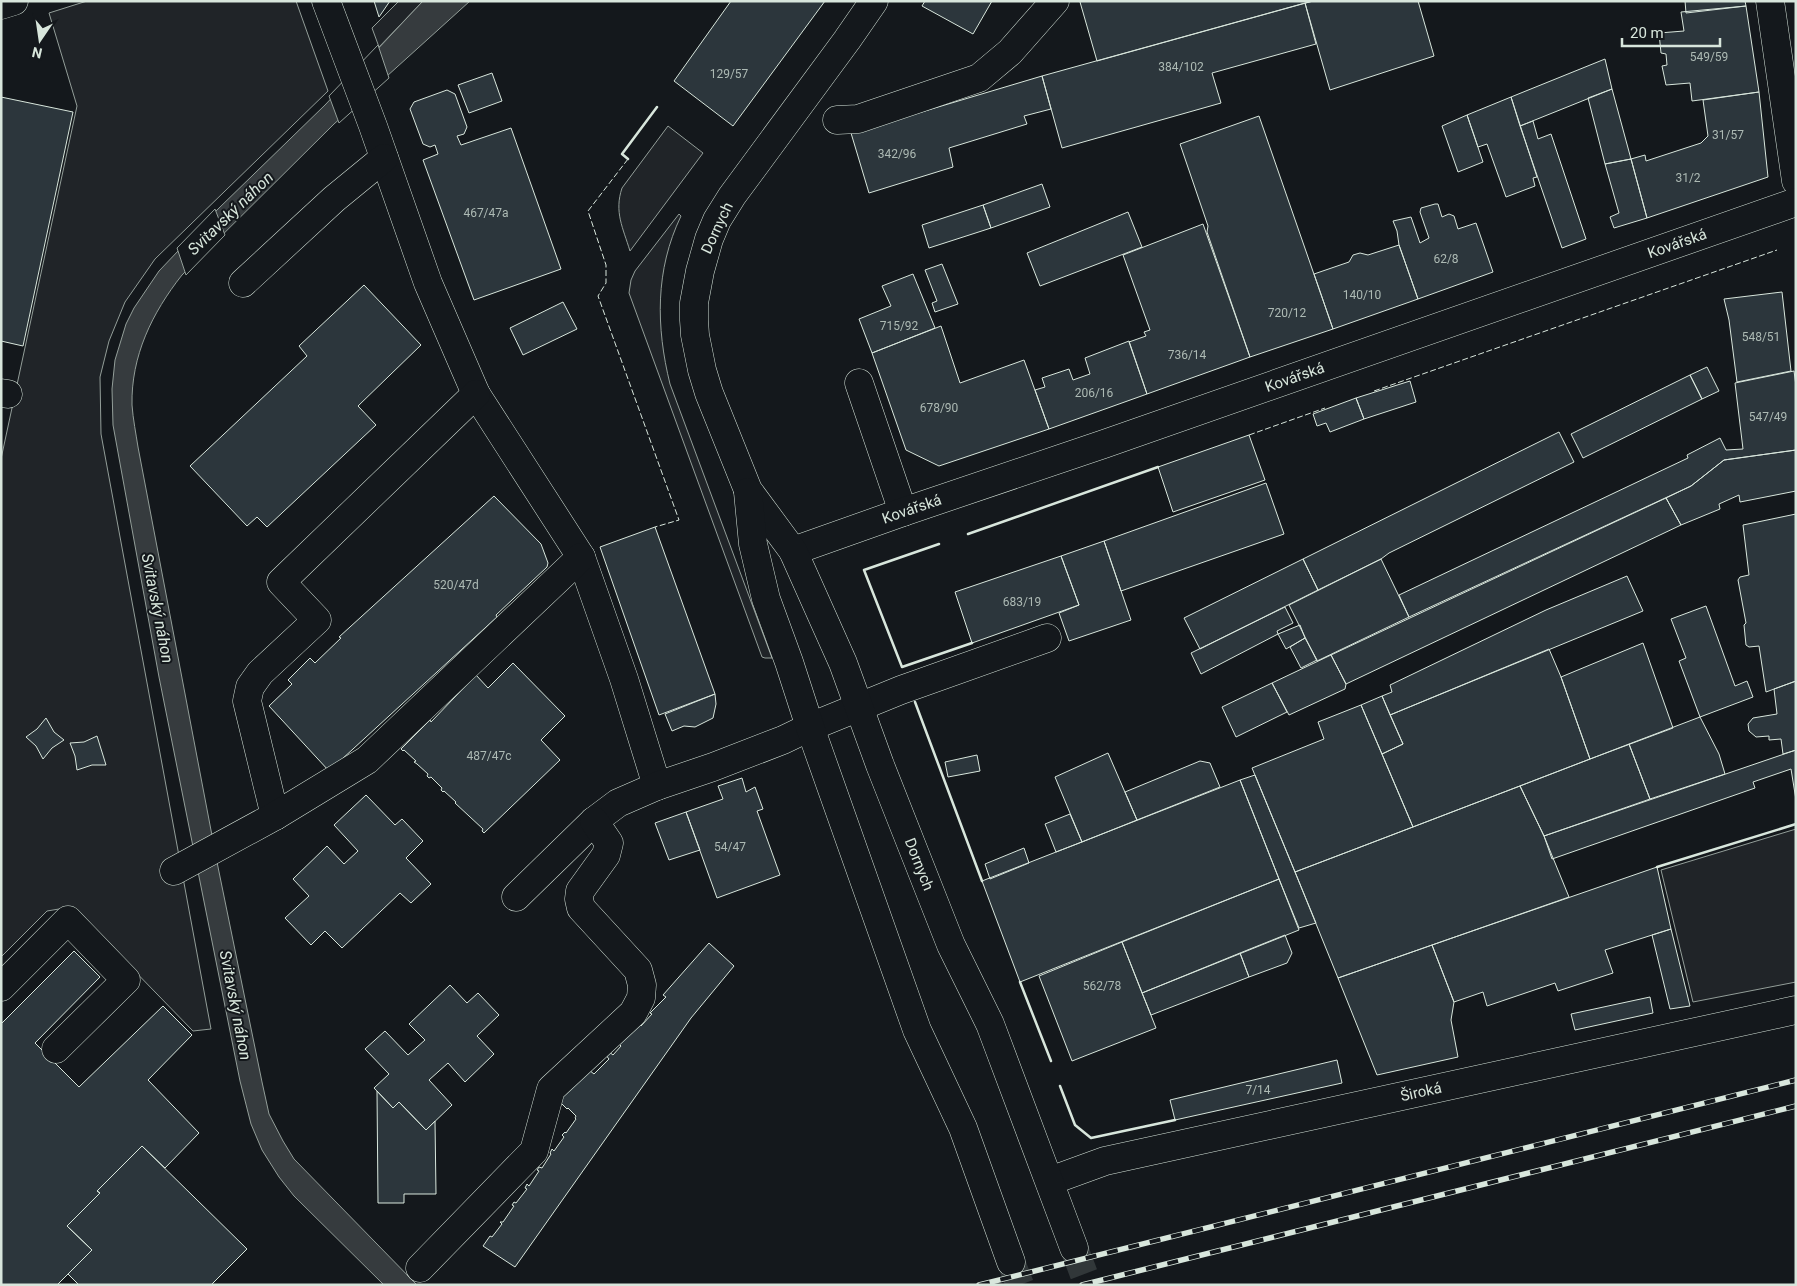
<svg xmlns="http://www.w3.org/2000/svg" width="1797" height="1286" font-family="Roboto,sans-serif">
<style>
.green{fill:#202428;stroke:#939e99}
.water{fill:#363b3e;stroke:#939e99}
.pier{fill:#14181c;stroke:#939e99}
.building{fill:#2c363c;stroke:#d8e6dc}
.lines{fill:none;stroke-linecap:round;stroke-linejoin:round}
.major-tunnel{stroke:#313739;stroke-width:28;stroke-dasharray:28 14;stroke-linecap:butt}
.minor-casing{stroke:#d8e6dc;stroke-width:29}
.major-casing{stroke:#d8e6dc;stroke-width:29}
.minor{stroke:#14181c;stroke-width:28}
.major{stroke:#14181c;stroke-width:28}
.rail-casing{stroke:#d8e6dc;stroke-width:5.5}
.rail{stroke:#14181c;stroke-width:4;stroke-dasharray:11;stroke-linecap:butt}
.fence{stroke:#d8e6dc;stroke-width:1;stroke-dasharray:6 2.5;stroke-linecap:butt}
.wall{stroke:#d8e6dc;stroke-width:2.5}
.labels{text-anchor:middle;stroke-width:4;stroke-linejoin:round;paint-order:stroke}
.number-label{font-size:12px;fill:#adbab4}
.street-label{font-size:15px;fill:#d8e6dc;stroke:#14181c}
.water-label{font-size:16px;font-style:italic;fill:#d8e6dc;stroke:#14181c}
</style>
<rect width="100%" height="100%" fill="#14181c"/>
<!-- green -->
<path class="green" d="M 87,1 L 296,1 L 328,91 L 155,259 L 125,302 L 109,341 L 100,377 L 101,434 L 211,1029 L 193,1031 L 86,921 L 71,911 L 59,909 L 47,911 L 1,957 L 1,459 L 77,106 L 49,13 Z
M 399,1 L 423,1 L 379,47 L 372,28 Z
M 668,126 L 703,153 L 630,251 C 623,228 614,212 622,188 Z
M 679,214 L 681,216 C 655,270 656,327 670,384 L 772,658 L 765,658 L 762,657 L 629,293 L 631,280 L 635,271 Z
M 1796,829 L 1796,982 L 1693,1002 L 1661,870 Z"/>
<!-- water -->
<path class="water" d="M 423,1 L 470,1 L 334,124 L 182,275 C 152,313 131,356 132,405 C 133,419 136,434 138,447 L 218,867 L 262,1082 L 269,1114 L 283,1141 L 294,1159 L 417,1285 L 384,1285 L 294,1196 L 279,1177 L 262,1150 L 251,1124 L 240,1081 L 159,677 L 113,425 L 112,389 L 115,360 L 126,324 L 134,308 L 159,271 L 218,209 L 325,105 Z"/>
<!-- pier -->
<path class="pier" d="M 378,45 L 389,78 L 339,123 L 329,96 Z
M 215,209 L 225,235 L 186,275 L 177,248 Z"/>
<!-- building -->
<path class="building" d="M 374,1 L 390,1 L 379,17 Z
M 731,1 L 825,1 L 733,126 L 674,81 Z
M 925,1 L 992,1 L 973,34 L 922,6 Z
M 1082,1 L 1313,1 L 1097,61 L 1080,2 Z
M 1313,1 L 1418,1 L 1434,56 L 1330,90 L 1305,3 Z
M 1685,1 L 1745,1 L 1746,6 L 1686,13 Z
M 1305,3 L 1316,44 L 1212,73 L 1221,103 L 1062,148 L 1042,76 Z
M 1746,6 L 1759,92 L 1692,101 L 1690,83 L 1666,85 L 1662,66 L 1667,65 L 1666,54 L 1661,53 L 1659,33 L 1684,31 L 1681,12 Z
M 1605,59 L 1612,89 L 1520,126 L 1511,97 Z
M 492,73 L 502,101 L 469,113 L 458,85 Z
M 1042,76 L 1051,109 L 1024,116 L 1027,124 L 949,148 L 953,167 L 869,193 L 851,133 Z
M 1612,89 L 1631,159 L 1605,164 L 1588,98 Z
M 447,90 L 455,94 L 467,127 L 464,134 L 457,136 L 461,145 L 511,128 L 561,269 L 474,300 L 423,160 L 438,154 L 435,145 L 430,147 L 423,144 L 410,109 L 414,102 Z
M 1759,92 L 1768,177 L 1647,218 L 1631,159 L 1645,155 L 1646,161 L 1701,143 L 1708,136 L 1703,100 Z
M 1,97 L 73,112 L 23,346 L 1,341 Z
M 1511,97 L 1537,177 L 1533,178 L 1535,186 L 1506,197 L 1487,144 L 1478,147 L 1467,115 Z
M 1467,115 L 1483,162 L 1458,172 L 1442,126 Z
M 1259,116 L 1333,329 L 1250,357 L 1207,232 L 1208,226 L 1180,144 Z
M 1533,121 L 1538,139 L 1551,134 L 1586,239 L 1562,248 L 1520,126 Z
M 1631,159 L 1647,218 L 1614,228 L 1610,217 L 1619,213 L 1605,164 Z
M 1042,184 L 1050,207 L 991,228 L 983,205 Z
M 1435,204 L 1438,204 L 1442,217 L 1449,214 L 1454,216 L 1458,229 L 1476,223 L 1493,272 L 1418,299 L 1399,245 L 1397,231 L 1393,221 L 1411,217 L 1420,243 L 1429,238 L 1420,212 L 1421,208 Z
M 983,205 L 991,228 L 929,248 L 922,225 Z
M 1128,212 L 1142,247 L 1040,286 L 1027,253 Z
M 1203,224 L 1250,357 L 1147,394 L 1129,342 L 1146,336 L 1144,332 L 1150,330 L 1123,255 Z
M 1399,245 L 1418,299 L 1333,329 L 1314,274 L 1349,262 L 1353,255 L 1360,253 L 1368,255 Z
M 942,264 L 958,304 L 935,312 L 932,303 L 937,301 L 925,270 Z
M 913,274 L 935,328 L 872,353 L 859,319 L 891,306 L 882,286 Z
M 364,285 L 421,345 L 358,406 L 376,425 L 267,527 L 257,517 L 247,526 L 190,466 L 307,356 L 299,346 Z
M 1782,292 L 1791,371 L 1737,382 L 1729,320 L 1724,299 Z
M 563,302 L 577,329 L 523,355 L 510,328 Z
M 941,326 L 960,383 L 1024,360 L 1049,429 L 939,466 L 906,450 L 872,353 Z
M 1129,341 L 1147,394 L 1049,429 L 1035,390 L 1045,387 L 1042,378 L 1069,369 L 1073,380 L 1090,374 L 1085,358 Z
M 1707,367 L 1719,391 L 1702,399 L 1690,375 Z
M 1794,371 L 1796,386 L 1796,450 L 1724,460 L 1691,486 L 1409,617 L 1399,595 L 1688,458 L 1687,455 L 1720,438 L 1726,450 L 1743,449 L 1735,383 Z
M 1690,375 L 1702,399 L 1583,458 L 1571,434 Z
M 1410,381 L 1416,402 L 1364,419 L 1356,398 Z
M 1356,398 L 1364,419 L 1330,432 L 1326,423 L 1317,426 L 1313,414 Z
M 1559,432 L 1574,462 L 1389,553 L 1381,559 L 1318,590 L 1303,559 Z
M 1249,435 L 1265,480 L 1173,512 L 1158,467 Z
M 1796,450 L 1796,491 L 1740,502 L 1739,495 L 1719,504 L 1720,509 L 1681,525 L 1666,498 L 1691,486 L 1724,460 Z
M 1266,483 L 1284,534 L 1121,591 L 1104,541 Z
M 494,496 L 541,544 L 548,563 L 547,567 L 496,615 L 497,617 L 329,771 L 269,706 L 292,684 L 288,680 L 310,658 L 315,663 L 341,638 L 339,637 Z
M 1666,498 L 1681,525 L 1346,684 L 1331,655 Z
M 1796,514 L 1796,681 L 1766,692 L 1759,646 L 1749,647 L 1746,645 L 1744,625 L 1746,623 L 1738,580 L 1740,577 L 1749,575 L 1743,525 Z
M 655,527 L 715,694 L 659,715 L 600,547 Z
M 1104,541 L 1131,620 L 1069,641 L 1059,613 L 1079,605 L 1061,556 Z
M 1061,556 L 1079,605 L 972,643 L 955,592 Z
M 1303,559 L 1318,590 L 1200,649 L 1184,618 Z
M 1381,559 L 1409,617 L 1317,661 L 1289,605 Z
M 1627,576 L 1643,611 L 1390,715 L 1382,696 L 1392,692 L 1390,685 L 1546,610 Z
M 1706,606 L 1735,686 L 1747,681 L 1753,697 L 1700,717 L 1679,661 L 1686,658 L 1671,619 Z
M 1285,607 L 1293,623 L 1277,631 L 1278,634 L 1201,674 L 1191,653 Z
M 1300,625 L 1305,638 L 1286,649 L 1278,634 Z
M 1305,638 L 1317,660 L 1301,668 L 1290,647 Z
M 1643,643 L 1673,728 L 1590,759 L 1561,677 Z
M 1549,649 L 1561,677 L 1590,759 L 1413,827 L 1382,754 L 1403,744 L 1390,715 Z
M 1331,655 L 1346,684 L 1345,689 L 1289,715 L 1272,683 Z
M 513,663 L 565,716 L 541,740 L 560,760 L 484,833 L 482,831 L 483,829 L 455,803 L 456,802 L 444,791 L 443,792 L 441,790 L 442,788 L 431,777 L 429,778 L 427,776 L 428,774 L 417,764 L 414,762 L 416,761 L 404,750 L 403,751 L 401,749 L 430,720 L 431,722 L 476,675 L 488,688 Z
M 1796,681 L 1796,750 L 1783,754 L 1781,739 L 1769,740 L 1769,736 L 1756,737 L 1749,731 L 1748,724 L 1753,718 L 1777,714 L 1774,689 Z
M 1272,683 L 1287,712 L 1236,737 L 1222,707 Z
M 715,694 L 716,704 L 713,718 L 695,727 L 684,726 L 672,731 L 665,714 Z
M 1382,696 L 1403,744 L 1382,754 L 1361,705 Z
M 1361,705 L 1413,827 L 1295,872 L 1252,768 L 1324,739 L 1318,722 Z
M 1700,717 L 1719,754 L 1725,774 L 1650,799 L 1629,744 Z
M 46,718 L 54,732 L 64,740 L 52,748 L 43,759 L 36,746 L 26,737 L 37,729 Z
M 97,736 L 106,765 L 92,765 L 77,770 L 75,756 L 70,743 L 84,742 Z
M 1629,744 L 1650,799 L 1544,836 L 1520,786 Z
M 1796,750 L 1796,800 L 1791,769 L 1753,782 L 1755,788 L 1552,859 L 1544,836 Z
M 1108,753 L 1137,820 L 1082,842 L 1055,777 Z
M 977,755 L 980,771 L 948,777 L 945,762 Z
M 1200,761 L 1210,763 L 1220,787 L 1137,820 L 1125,792 Z
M 1255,775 L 1295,872 L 1316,923 L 1299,928 L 1279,879 L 1240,780 Z
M 742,778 L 746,792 L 755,787 L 763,809 L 757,811 L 780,875 L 717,898 L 686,812 L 723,799 L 718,786 Z
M 1240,780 L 1279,879 L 1020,982 L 982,881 Z
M 1520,786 L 1544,836 L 1569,897 L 1338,978 L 1295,872 Z
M 366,795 L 395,825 L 402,819 L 423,841 L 406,858 L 431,884 L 411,903 L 400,893 L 342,948 L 325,931 L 311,945 L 285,918 L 309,896 L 293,879 L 327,846 L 344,864 L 358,851 L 334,825 Z
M 686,812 L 700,850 L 669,860 L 655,823 Z
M 1070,814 L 1082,842 L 1056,852 L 1045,824 Z
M 1024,848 L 1029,863 L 990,879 L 985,864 Z
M 1657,867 L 1671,929 L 1605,950 L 1613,973 L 1558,991 L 1555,983 L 1487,1006 L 1483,992 L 1454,1002 L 1432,945 Z
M 1279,879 L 1299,930 L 1142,993 L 1122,942 Z
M 1671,929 L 1690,1006 L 1670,1009 L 1652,935 Z
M 1285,935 L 1292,953 L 1287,963 L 1249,977 L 1240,953 Z
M 1122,942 L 1156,1028 L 1072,1061 L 1039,976 Z
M 709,943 L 734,966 L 691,1018 L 515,1267 L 483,1246 L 490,1236 L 492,1237 L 502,1224 L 500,1222 L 503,1222 L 514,1206 L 512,1205 L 514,1202 L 516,1203 L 527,1189 L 525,1188 L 527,1184 L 529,1186 L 539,1171 L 537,1170 L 539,1167 L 542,1168 L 551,1154 L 550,1153 L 552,1149 L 554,1151 L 564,1137 L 562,1135 L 565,1132 L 566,1133 L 576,1119 L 575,1118 L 576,1116 L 568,1108 L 567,1109 L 559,1101 L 589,1070 L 594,1074 L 609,1059 L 605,1054 L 608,1051 L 613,1055 L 621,1046 L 617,1042 L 639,1024 L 641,1026 L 652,1014 L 650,1013 L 666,997 L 663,995 Z
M 1432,945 L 1454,1002 L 1451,1020 L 1458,1057 L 1377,1075 L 1338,978 Z
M 74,951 L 100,977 L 35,1043 L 79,1087 L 163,1006 L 192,1035 L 148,1080 L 199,1133 L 165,1168 L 142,1146 L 97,1191 L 100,1193 L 67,1226 L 92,1250 L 57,1285 L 1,1285 L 1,1024 Z
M 1240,953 L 1249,977 L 1151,1015 L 1142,993 Z
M 450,985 L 467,1003 L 478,993 L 499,1015 L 477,1036 L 494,1054 L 465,1082 L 448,1063 L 429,1080 L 452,1105 L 426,1130 L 399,1102 L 393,1108 L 374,1088 L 389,1074 L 365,1049 L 385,1031 L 408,1055 L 425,1040 L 409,1024 Z
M 1650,997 L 1653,1013 L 1575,1030 L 1571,1014 Z
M 1337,1060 L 1342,1083 L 1175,1120 L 1170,1100 Z
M 377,1091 L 393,1108 L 399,1102 L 426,1130 L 435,1121 L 436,1194 L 404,1194 L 404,1203 L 378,1203 Z
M 142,1146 L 247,1249 L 211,1285 L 79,1285 L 68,1274 L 92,1250 L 67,1226 L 100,1193 L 97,1191 Z"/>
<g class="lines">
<!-- major-tunnel -->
<path class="major-tunnel" d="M 1074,1248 L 1088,1285
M 1011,1262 L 1020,1285"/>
<!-- minor casing -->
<g class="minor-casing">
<g id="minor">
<path d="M 326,1 L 373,126 L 428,283 L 476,394 L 581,557 L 624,679 L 657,786"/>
<path d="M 1770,1 L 1796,181"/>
<path d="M 1,5 L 14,1"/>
<path d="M 837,120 L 858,119 L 979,78 L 1010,52 L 1055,1"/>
<path d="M 243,283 L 334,199 L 384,158"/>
<path d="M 859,383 L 903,512"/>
<path d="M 1,393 L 8,394"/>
<path id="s1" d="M 793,551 L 903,512 L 1104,444 L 1796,202"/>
<path d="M 275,816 L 247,701 L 250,687 L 260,673 L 317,620 L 281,582 L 476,394"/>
<path d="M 174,871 L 275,816 L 367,760 L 581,557"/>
<path d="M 516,897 L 594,821 L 618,803 L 657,786 L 713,767 L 783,740 L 810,727 L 901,690 L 1047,638"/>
<path d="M 1,987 L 68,920 L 126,980 L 56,1049"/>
<path id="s2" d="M 1050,1181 L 1105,1161 L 1796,1010"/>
<path d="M 420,1268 L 534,1151 L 551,1089 L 633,1013 L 641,998 L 642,985 L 638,970 L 581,908 L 579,899 L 580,891 L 606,855 L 609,843 L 594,821"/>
</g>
</g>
<!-- major casing -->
<g class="major-casing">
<g id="major">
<path id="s3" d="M 874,1 L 847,40 L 732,196 L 717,220 L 709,239 L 700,271 L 694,303 L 694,320 L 695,335 L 702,370 L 709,393 L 748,490 L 793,551 L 843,663 L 880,765 L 951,945 L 990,1024 L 1074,1248"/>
<path d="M 748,492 L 753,544 L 766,599 L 789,662 L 810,727 L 917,1030 L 963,1128 L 1011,1262"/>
</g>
</g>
<!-- minor -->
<use href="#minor" class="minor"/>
<!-- major -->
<use href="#major" class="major"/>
<!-- rail casing -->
<g class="rail-casing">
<path id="rail" d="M 979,1285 L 1796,1080
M 1082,1285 L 1796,1106"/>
</g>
<!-- rail -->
<use href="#rail" class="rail"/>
<!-- fence -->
<path class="fence" d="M 628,159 L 588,211 L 606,265 L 606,283 L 598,296 L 679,520 L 655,527
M 1374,391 L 1777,250
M 1249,435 L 1325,408"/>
<!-- wall -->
<path class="wall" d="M 628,159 L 622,154 L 657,107
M 968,534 L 1158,467
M 939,544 L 864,570 L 902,667 L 972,643
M 915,702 L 982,881
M 1657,867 L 1796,824
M 1020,982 L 1051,1061
M 1060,1086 L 1075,1125 L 1091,1138 L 1175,1120"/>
</g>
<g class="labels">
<!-- number labels -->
<g class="number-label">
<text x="1709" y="61">549/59</text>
<text x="1181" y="71">384/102</text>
<text x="729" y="78">129/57</text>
<text x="1728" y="139">31/57</text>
<text x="897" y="158">342/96</text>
<text x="1688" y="182">31/2</text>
<text x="486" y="217">467/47a</text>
<text x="1446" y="263">62/8</text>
<text x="1362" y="299">140/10</text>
<text x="1287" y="317">720/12</text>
<text x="899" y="330">715/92</text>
<text x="1761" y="341">548/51</text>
<text x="1187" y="359">736/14</text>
<text x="1094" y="397">206/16</text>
<text x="939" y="412">678/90</text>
<text x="1768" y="421">547/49</text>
<text x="456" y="589">520/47d</text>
<text x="1022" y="606">683/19</text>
<text x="489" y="760">487/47c</text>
<text x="730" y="851">54/47</text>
<text x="1102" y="990">562/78</text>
<text x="1258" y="1094">7/14</text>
</g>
<!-- street labels -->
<g class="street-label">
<text transform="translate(717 228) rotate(-65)" y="5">Dornych</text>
<text dy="5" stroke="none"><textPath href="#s1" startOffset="936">Kovářská</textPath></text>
<text dy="5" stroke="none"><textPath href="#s1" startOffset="531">Kovářská</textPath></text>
<text dy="5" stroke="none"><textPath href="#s1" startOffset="126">Kovářská</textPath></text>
<text dy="5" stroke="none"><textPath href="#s3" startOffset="966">Dornych</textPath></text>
<text dy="5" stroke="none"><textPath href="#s2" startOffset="382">Široká</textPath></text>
</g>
<!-- water labels -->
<g class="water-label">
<text transform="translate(230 213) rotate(-44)" y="6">Svitavský náhon</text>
<text transform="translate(158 608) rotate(79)" y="6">Svitavský náhon</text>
<text transform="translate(236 1005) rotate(79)" y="6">Svitavský náhon</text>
</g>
</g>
<!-- border -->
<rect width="1797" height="1286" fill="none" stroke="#d8e6dc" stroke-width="5"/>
<!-- north arrow -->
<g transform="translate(40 40) rotate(193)" stroke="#14181c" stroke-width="4" paint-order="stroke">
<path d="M0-4L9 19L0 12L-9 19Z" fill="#d8e6dc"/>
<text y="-8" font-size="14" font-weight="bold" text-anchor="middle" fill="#d8e6dc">N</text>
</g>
<!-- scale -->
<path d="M1622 38v8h98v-8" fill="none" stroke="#d8e6dc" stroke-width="2.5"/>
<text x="1630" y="38" font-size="15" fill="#d8e6dc" stroke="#14181c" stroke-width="4" paint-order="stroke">20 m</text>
</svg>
